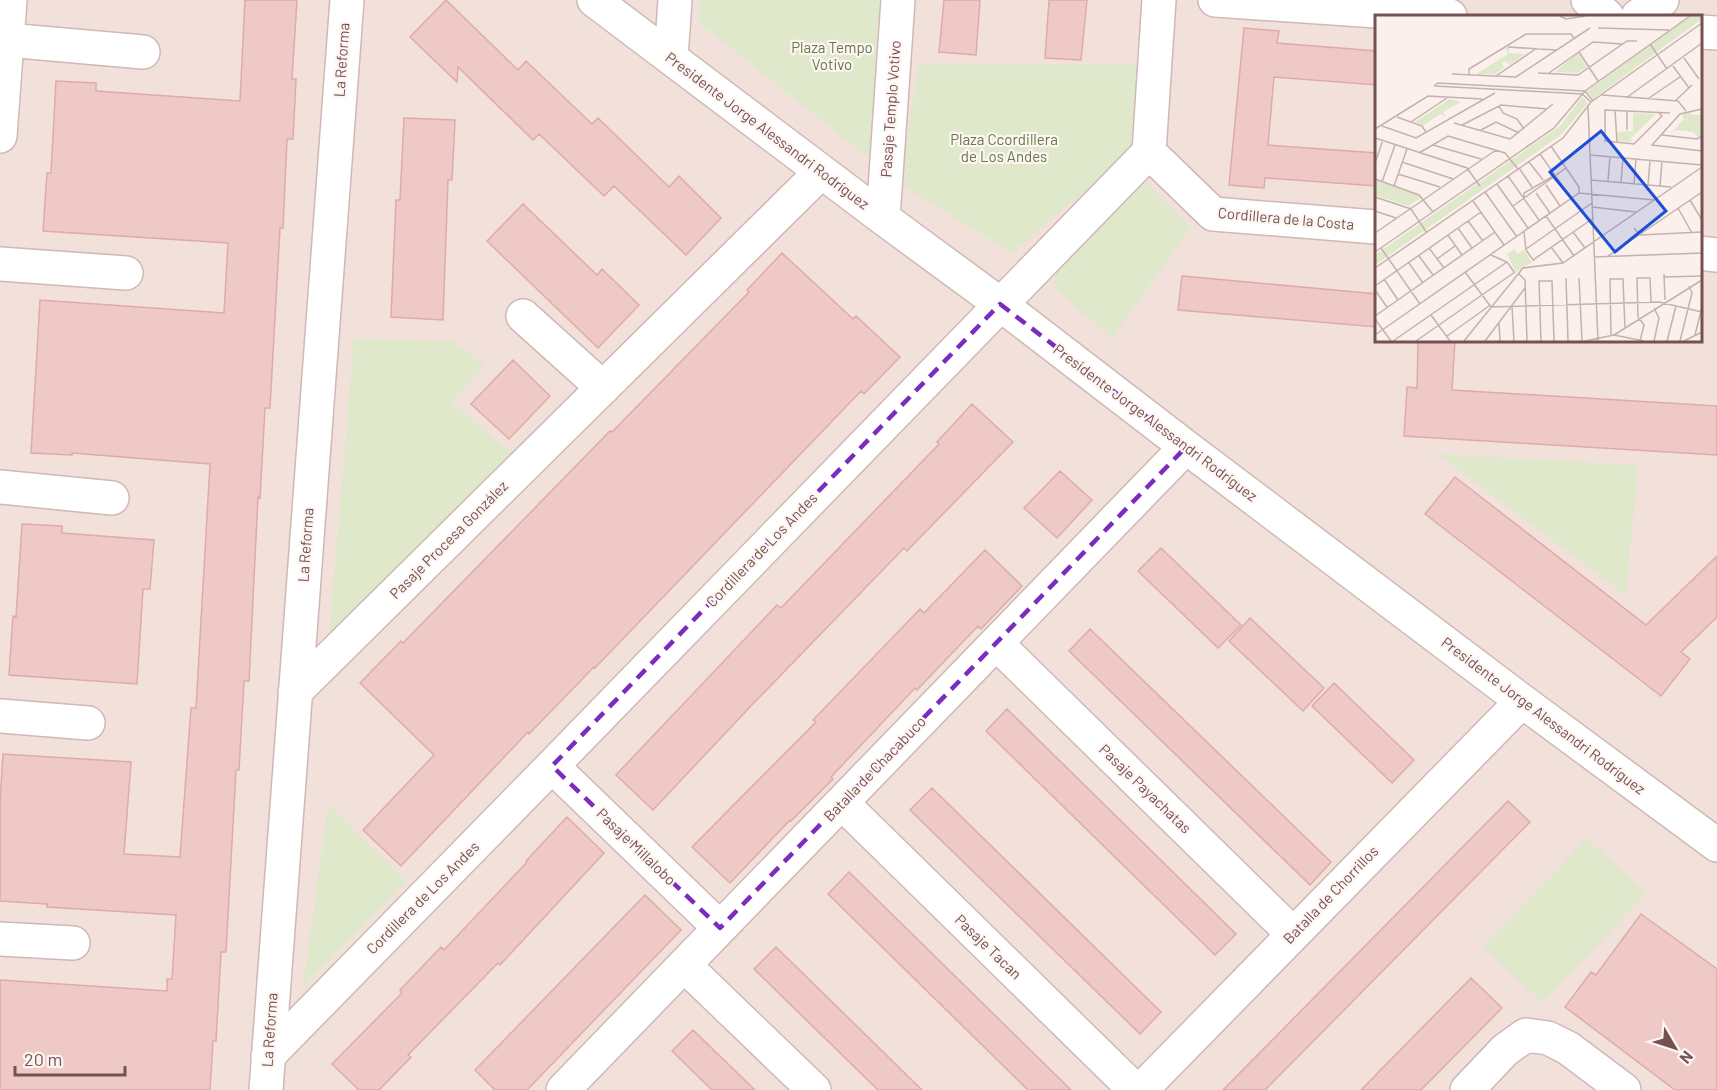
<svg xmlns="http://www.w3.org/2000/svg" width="1717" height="1090" font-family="Barlow,sans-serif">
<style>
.residential{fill:#f2e0db;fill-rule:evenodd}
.green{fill:#e0e8cb}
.building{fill:#eec9c6;stroke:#dfaba8;stroke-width:1.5}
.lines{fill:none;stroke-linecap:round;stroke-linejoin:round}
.minor-casing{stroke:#cfb8b5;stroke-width:36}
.minor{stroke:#fff;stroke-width:33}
.marked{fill:none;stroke:#7b2cbf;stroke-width:4.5;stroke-dasharray:12 8;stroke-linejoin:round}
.labels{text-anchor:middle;stroke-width:4.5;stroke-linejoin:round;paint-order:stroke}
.park-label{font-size:15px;fill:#67784a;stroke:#fef6f3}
.street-label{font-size:15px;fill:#745251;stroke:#fef6f3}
.inset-road{fill:none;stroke:#c5b1ae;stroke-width:1.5}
.view{fill:#1d4ed8;fill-opacity:0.15;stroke:#1d4ed8;stroke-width:3}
.inset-edge{fill:none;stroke:#745251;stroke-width:3}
</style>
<rect width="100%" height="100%" fill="#fbf0ec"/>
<!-- residential -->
<path class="residential" d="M 0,0 L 1717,0 L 1717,1090 L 0,1090 ZM 1376,16 L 1700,16 L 1700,340 L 1376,340 Z"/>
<!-- green -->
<path class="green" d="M 701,0 L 891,0 L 879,166 L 698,22 Z
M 919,64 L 1152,65 L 1144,141 L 1012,253 L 900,184 Z
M 1146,183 L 1191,227 L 1112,338 L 1055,289 L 1055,272 L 1133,187 Z
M 354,339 L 454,341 L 485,366 L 451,402 L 514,456 L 328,647 Z
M 1438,454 L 1638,465 L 1626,596 Z
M 328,804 L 407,882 L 303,987 Z
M 1587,838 L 1646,894 L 1542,1003 L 1483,947 Z"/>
<!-- building -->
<path class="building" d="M 245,0 L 297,0 L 292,79 L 296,79 L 293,139 L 287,139 L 283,228 L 280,228 L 270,408 L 265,408 L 260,498 L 258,497 L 249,681 L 244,681 L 239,770 L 236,770 L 226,952 L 221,952 L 216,1041 L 213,1041 L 210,1090 L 0,1090 L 0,980 L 167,991 L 167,979 L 172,979 L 176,915 L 47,907 L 47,904 L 0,901 L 0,802 L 3,754 L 131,762 L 124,854 L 180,857 L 191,708 L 196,708 L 210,464 L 72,453 L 72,455 L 31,453 L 40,300 L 224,313 L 228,243 L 43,231 L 47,173 L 51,173 L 56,81 L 96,83 L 96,91 L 240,101 Z
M 446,0 L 518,70 L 526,61 L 592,124 L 598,118 L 669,187 L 679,176 L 721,218 L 686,255 L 614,186 L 604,196 L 539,134 L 533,140 L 458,67 L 457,82 L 410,37 Z
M 944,0 L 980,0 L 976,55 L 939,52 Z
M 1049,0 L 1087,0 L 1081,60 L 1045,58 Z
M 1244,28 L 1279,31 L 1277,43 L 1377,51 L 1377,85 L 1274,77 L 1268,145 L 1377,153 L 1377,186 L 1265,178 L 1264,188 L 1229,185 Z
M 404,118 L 455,120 L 452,180 L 448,180 L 443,320 L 391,317 L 396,200 L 400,200 Z
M 523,204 L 597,275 L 602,269 L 639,305 L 598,348 L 487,241 Z
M 782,253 L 853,319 L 856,316 L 900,357 L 864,394 L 861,391 L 595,668 L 594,667 L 529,734 L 528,732 L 401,866 L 363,830 L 434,755 L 360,683 L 401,641 L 403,643 L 610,431 L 612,432 L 749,292 L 747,290 Z
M 1182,276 L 1377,294 L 1377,327 L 1178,310 Z
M 1418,340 L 1455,340 L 1452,390 L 1717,406 L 1717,455 L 1404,436 L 1407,387 L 1417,388 Z
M 513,360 L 550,396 L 509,439 L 471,404 Z
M 972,404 L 1013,442 L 907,551 L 904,548 L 749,708 L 653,810 L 616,775 L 777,605 L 781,608 L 939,444 L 937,442 Z
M 1060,471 L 1092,500 L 1057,538 L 1024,508 Z
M 1455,477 L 1646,625 L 1717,556 L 1717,617 L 1681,652 L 1690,659 L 1661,696 L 1425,514 Z
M 22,524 L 62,526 L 62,533 L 154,540 L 150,589 L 143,589 L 137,684 L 9,675 L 13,616 L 16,617 Z
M 1161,548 L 1241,625 L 1218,648 L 1138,571 Z
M 985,550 L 1022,586 L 981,629 L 978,626 L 917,690 L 915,688 L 831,777 L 833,779 L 791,821 L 790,820 L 730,883 L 692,847 L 816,722 L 813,720 L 920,609 L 924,613 Z
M 1250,618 L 1324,688 L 1303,711 L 1229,641 Z
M 1090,629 L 1331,862 L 1310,885 L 1069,651 Z
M 1334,683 L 1414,760 L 1392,783 L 1312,706 Z
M 1007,709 L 1236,934 L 1215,955 L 986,731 Z
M 932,788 L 1161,1012 L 1140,1034 L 910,810 Z
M 1508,801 L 1530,822 L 1265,1090 L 1223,1090 Z
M 567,817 L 604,853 L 500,965 L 498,963 L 408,1055 L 411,1057 L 379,1090 L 359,1090 L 332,1064 L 402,993 L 400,990 L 441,947 L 444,950 L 527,862 L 526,861 Z
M 849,872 L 1071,1090 L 1028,1090 L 828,894 Z
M 645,895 L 681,930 L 527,1090 L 495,1090 L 475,1070 Z
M 1641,914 L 1717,969 L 1717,1090 L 1675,1090 L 1565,1007 L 1591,972 L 1596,975 Z
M 776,947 L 922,1090 L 878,1090 L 754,969 Z
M 1471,978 L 1502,1008 L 1421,1090 L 1361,1090 Z
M 693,1030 L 755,1090 L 712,1090 L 672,1051 Z"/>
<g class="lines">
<!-- minor casing -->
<g class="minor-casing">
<path id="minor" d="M 594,0 L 883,218 L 1000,304 L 1186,447 L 1522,701 L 1717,845
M 1215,0 L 1450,16
M 1588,0 L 1607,16
M 1638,16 L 1662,0
M 1700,32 L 1717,33
M 7,40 L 143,52
M 671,58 L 675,0
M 0,136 L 10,0
M 1149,152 L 1213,214 L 1376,227
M 883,218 L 898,0
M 1700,253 L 1717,255
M 0,264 L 126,273
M 523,316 L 603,388
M 0,487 L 112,498
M 996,643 L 1293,934
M 295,692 L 821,172
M 0,716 L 88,723
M 552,766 L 720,928
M 842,803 L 1135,1090
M 0,939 L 73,943
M 684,965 L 814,1090
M 268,1056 L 552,766 L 1149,152 L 1159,0
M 266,1090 L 347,0
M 563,1090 L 1186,447
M 1141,1090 L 1522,701
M 1467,1090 L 1505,1050 L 1526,1035 L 1548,1038 L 1568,1048 L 1624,1090"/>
</g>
<!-- minor -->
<use href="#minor" class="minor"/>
</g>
<!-- marked area -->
<path class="marked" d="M 1000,304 L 1186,447 L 720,928 L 552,766 Z"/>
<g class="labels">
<!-- park labels -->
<g class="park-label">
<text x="832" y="53">Plaza Tempo<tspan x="832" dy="17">Votivo</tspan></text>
<text x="1004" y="145">Plaza Ccordillera<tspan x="1004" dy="17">de Los Andes</tspan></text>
</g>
<!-- street labels -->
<g class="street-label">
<text transform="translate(342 60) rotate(-86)" y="5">La Reforma</text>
<text transform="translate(891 109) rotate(-86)" y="5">Pasaje Templo Votivo</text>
<text transform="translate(767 131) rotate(37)" y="5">Presidente Jorge Alessandri Rodríguez</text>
<text transform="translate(1286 219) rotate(5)" y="5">Cordillera de la Costa</text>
<text transform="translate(1155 423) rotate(37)" y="5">Presidente Jorge Alessandri Rodríguez</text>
<text transform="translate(449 540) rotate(-45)" y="5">Pasaje Procesa González</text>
<text transform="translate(306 545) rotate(-86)" y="5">La Reforma</text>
<text transform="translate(762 550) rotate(-46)" y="5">Cordillera de Los Andes</text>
<text transform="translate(1543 716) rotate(37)" y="5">Presidente Jorge Alessandri Rodríguez</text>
<text transform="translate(875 769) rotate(-46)" y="5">Batalla de Chacabuco</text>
<text transform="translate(1145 789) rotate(44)" y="5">Pasaje Payachatas</text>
<text transform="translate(636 847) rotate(44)" y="5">Pasaje Millalobo</text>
<text transform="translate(1331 895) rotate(-46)" y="5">Batalla de Chorrillos</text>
<text transform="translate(423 898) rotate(-45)" y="5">Cordillera de Los Andes</text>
<text transform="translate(988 947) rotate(44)" y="5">Pasaje Tacan</text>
<text transform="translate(270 1030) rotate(-86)" y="5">La Reforma</text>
</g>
</g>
<!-- overview -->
<g transform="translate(1375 15)">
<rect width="327" height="327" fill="#fbf0ec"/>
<path d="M 314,1 L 327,1 L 327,4 L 218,84 L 212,76 ZM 134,32 L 134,38 L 150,39 L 134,50 L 131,46 L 127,48 L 129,53 L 120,59 L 101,59 L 133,39 L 130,33 ZM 203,38 L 212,52 L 202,58 L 180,57 ZM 207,82 L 213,88 L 186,120 L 0,250 L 0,240 L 185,111 ZM 75,84 L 86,87 L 68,97 L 71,102 L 65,99 L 48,111 L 40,107 ZM 315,96 L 317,100 L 327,100 L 327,119 L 323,122 L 318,117 L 301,115 L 295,119 L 309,104 L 307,100 ZM 258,98 L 281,99 L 255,124 L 258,127 L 243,126 L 242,117 L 258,116 ZM 0,165 L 44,180 L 46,183 L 33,191 L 0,180 ZM 139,234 L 143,239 L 149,235 L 157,247 L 141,257 L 132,239 Z" fill="#e0e8cb"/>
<path class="inset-road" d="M 185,1 L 191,4 L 210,1M 223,13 L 294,15M 275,29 L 292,54M 133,32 L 181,35M 204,37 L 223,66M 309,43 L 324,64M 298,51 L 314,73M 163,58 L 203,60 L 252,26 L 262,26M 174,58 L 218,27 L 247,29M 77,59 L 141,62 L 215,13M 94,59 L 94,54 L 151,19 L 196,19 L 199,23M 121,61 L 162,33M 59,71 L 63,68 L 210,76 L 218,86M 60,71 L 207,79 L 216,87M 227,80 L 303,86 L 311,96M 251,83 L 327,28M 274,83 L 305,62M 300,86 L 317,70M 124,91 L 128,98 L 142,104 L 149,114M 213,92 L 223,326M 327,94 L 305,99 L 277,130 L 327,136M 240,95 L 242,128M 252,96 L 252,115M 284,98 L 287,101 L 259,129 L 230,126 L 230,95 L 295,98M 22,102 L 47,111 L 51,117M 36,107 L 72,83M 79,108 L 135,124 L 178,89M 87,110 L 126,90 L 172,94M 7,111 L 41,123 L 120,78M 0,114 L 53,81 L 107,84M 106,115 L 121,107 L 144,118M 287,120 L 322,124 L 327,121M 0,123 L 92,153 L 105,171M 58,130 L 106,144M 176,131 L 204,172 L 204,178M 44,138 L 73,121 L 130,138 L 143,154M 165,139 L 196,183M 215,140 L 327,150M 27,147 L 78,164M 154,147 L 168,165M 0,148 L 8,125M 144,153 L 157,172M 23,159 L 65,172M 133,161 L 164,205M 0,164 L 44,180 L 58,197M 216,165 L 296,172M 233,166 L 235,141M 7,167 L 20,130M 246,167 L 248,143M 122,169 L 153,213M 259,169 L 261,144M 171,170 L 185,191M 273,170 L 275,145M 19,171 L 32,134M 285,171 L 287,146M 110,177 L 142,222M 161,178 L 175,198M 0,182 L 36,194 L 52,218M 149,182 L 149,178 L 180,160M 315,185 L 327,205M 98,186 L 129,230M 138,191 L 191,153M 217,192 L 261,197M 303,193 L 317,218M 0,196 L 21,203M 171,201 L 199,241M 93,206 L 108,226M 83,213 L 97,233M 259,213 L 265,220 L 327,217M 149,217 L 151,235 L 159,246M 198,217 L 210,233M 0,218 L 121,135M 73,220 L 87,240M 176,232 L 188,248M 6,233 L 45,289M 54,233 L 69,253M 151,234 L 217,188M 0,237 L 179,113 L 210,76 L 315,1M 116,240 L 132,247 L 140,258M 44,241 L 58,260M 233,241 L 327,177M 219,242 L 327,238M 62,244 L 80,231M 158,245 L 217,204M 34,248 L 48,268M 0,253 L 188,123 L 216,87 L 327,8M 90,257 L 116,292 L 284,287 L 327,297M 143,258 L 150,265 L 152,326M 289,259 L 290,285M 289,262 L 327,261M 191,263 L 193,326M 204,263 L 207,326M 9,264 L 23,285M 0,271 L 106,197M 0,275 L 12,292M 137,292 L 139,326M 56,300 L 75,326M 0,301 L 120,217M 263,303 L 262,263 L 275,263 L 276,287M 264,303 L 269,310 L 265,326M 0,304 L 16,326M 124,307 L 125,326M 0,320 L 204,178 L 279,185M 239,320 L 327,265M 320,320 L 327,292M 72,321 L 114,291M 236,321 L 235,264 L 248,264 L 250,313M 18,326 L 132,247M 41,326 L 140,257M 89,326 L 148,253 L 188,248 L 327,152M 110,326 L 150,273M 166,326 L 164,266 L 177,266 L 179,326M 210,326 L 239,320 L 269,326M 279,326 L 284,303 L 279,293M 292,326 L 301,291M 305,326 L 317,278 L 314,271M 309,326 L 327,317"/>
<path class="view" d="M 226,116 L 291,196 L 240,237 L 175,157 Z"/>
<rect width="327" height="327" class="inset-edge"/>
</g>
<!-- north arrow -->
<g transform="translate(1675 1048) rotate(129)" stroke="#fef6f3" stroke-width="4.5" paint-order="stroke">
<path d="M0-4.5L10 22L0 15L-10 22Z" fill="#745251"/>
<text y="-9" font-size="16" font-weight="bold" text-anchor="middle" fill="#745251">N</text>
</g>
<!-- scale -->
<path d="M15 1066v9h110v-9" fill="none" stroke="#745251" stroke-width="3"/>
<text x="24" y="1066" font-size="18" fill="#745251" stroke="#fef6f3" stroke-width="4.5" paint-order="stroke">20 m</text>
</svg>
